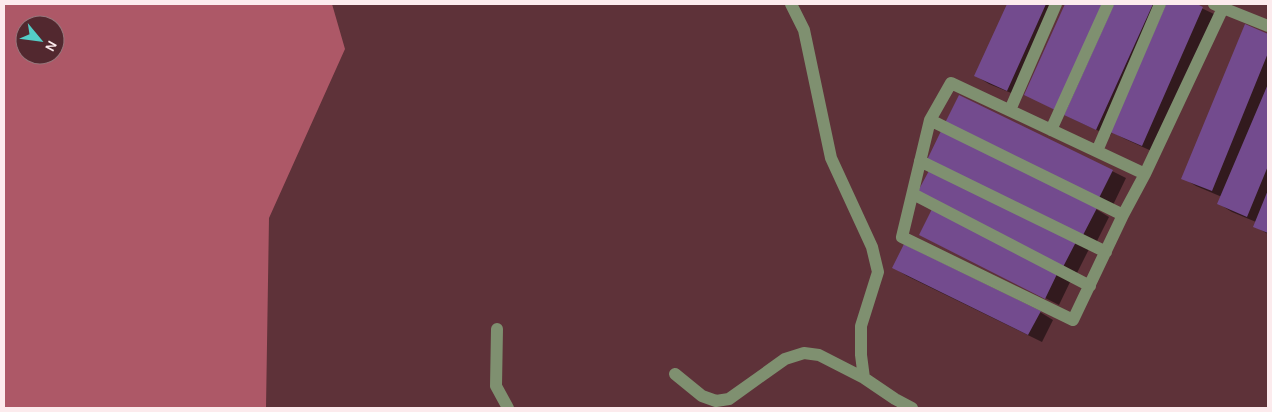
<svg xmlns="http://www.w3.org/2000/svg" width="1272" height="412" font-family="Karla,sans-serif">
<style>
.forest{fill:#ad5867;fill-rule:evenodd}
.shadow{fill:#0007}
.building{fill:#734b8e}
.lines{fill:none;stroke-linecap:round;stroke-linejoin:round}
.minor{stroke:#7f9070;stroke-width:12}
</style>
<rect width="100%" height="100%" fill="#5e3239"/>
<!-- forest -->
<path class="forest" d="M 4,4 L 332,4 L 345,49 L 269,218 L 266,408 L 4,408 ZM 25,25 L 55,25 L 55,55 L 25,55 Z"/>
<!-- shadow -->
<path class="shadow" d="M 1008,4 L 1062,4 L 1021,97 L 989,84 L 976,76 Z
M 1067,4 L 1193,4 L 1216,15 L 1156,153 L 1125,139 L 1112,132 L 1110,136 L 1079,122 L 1026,95 Z
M 1245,26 L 1268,35 L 1268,234 L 1254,226 L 1256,222 L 1232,212 L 1219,204 L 1222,197 L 1196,186 L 1183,178 Z
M 947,123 L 1112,171 L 1126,178 L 1113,205 Z
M 942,167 L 1096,209 L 1109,217 L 1096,243 Z
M 932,201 L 1076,241 L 1089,249 L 1077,273 Z
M 933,210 L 1071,280 L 1059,305 L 934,242 Z
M 894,268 L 1040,312 L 1053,320 L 1042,342 L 907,276 Z"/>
<!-- building -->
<path class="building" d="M 1007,4 L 1046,4 L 1007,91 L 974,76 Z
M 1065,4 L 1104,4 L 1055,110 L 1024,95 Z
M 1114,4 L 1153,4 L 1096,130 L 1064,115 Z
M 1166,4 L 1197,4 L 1203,7 L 1142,146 L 1110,132 Z
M 1245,24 L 1268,34 L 1268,53 L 1212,191 L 1181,179 Z
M 1268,84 L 1268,166 L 1247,217 L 1217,204 Z
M 959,95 L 1113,170 L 1099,198 L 945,123 Z
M 941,131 L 1097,208 L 1082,237 L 927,160 Z
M 931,167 L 1077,240 L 1063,267 L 917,193 Z
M 1268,190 L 1268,233 L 1253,227 Z
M 932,209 L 1058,272 L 1045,299 L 919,235 Z
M 904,244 L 1041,311 L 1028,335 L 892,268 Z"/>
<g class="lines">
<!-- minor -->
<path class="minor" d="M 791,4 L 804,30 L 831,158 L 872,247 L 878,272 L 861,326 L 861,355 L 864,378 L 895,399 L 912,408
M 1214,4 L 1223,8 L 1268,26
M 1010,110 L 1056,4
M 930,120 L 1123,215
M 1051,130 L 1108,4
M 1097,151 L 1160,4
M 920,161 L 1106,252
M 1145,174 L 951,83 L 930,120 L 902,237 L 1073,320 L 1123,215 L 1145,174 L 1223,8
M 913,194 L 1090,286
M 497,329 L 496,386 L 508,408
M 675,374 L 702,396 L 716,401 L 729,399 L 785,359 L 804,353 L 819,355 L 864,378"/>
</g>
<!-- border -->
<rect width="1272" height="412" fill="none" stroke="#fcebed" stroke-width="10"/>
<!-- north arrow -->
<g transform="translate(40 40) rotate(119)"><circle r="24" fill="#52282f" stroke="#96767b"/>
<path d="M0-4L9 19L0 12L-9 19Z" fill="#54cdc7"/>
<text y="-8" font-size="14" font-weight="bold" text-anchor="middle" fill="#fcebed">N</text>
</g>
</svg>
